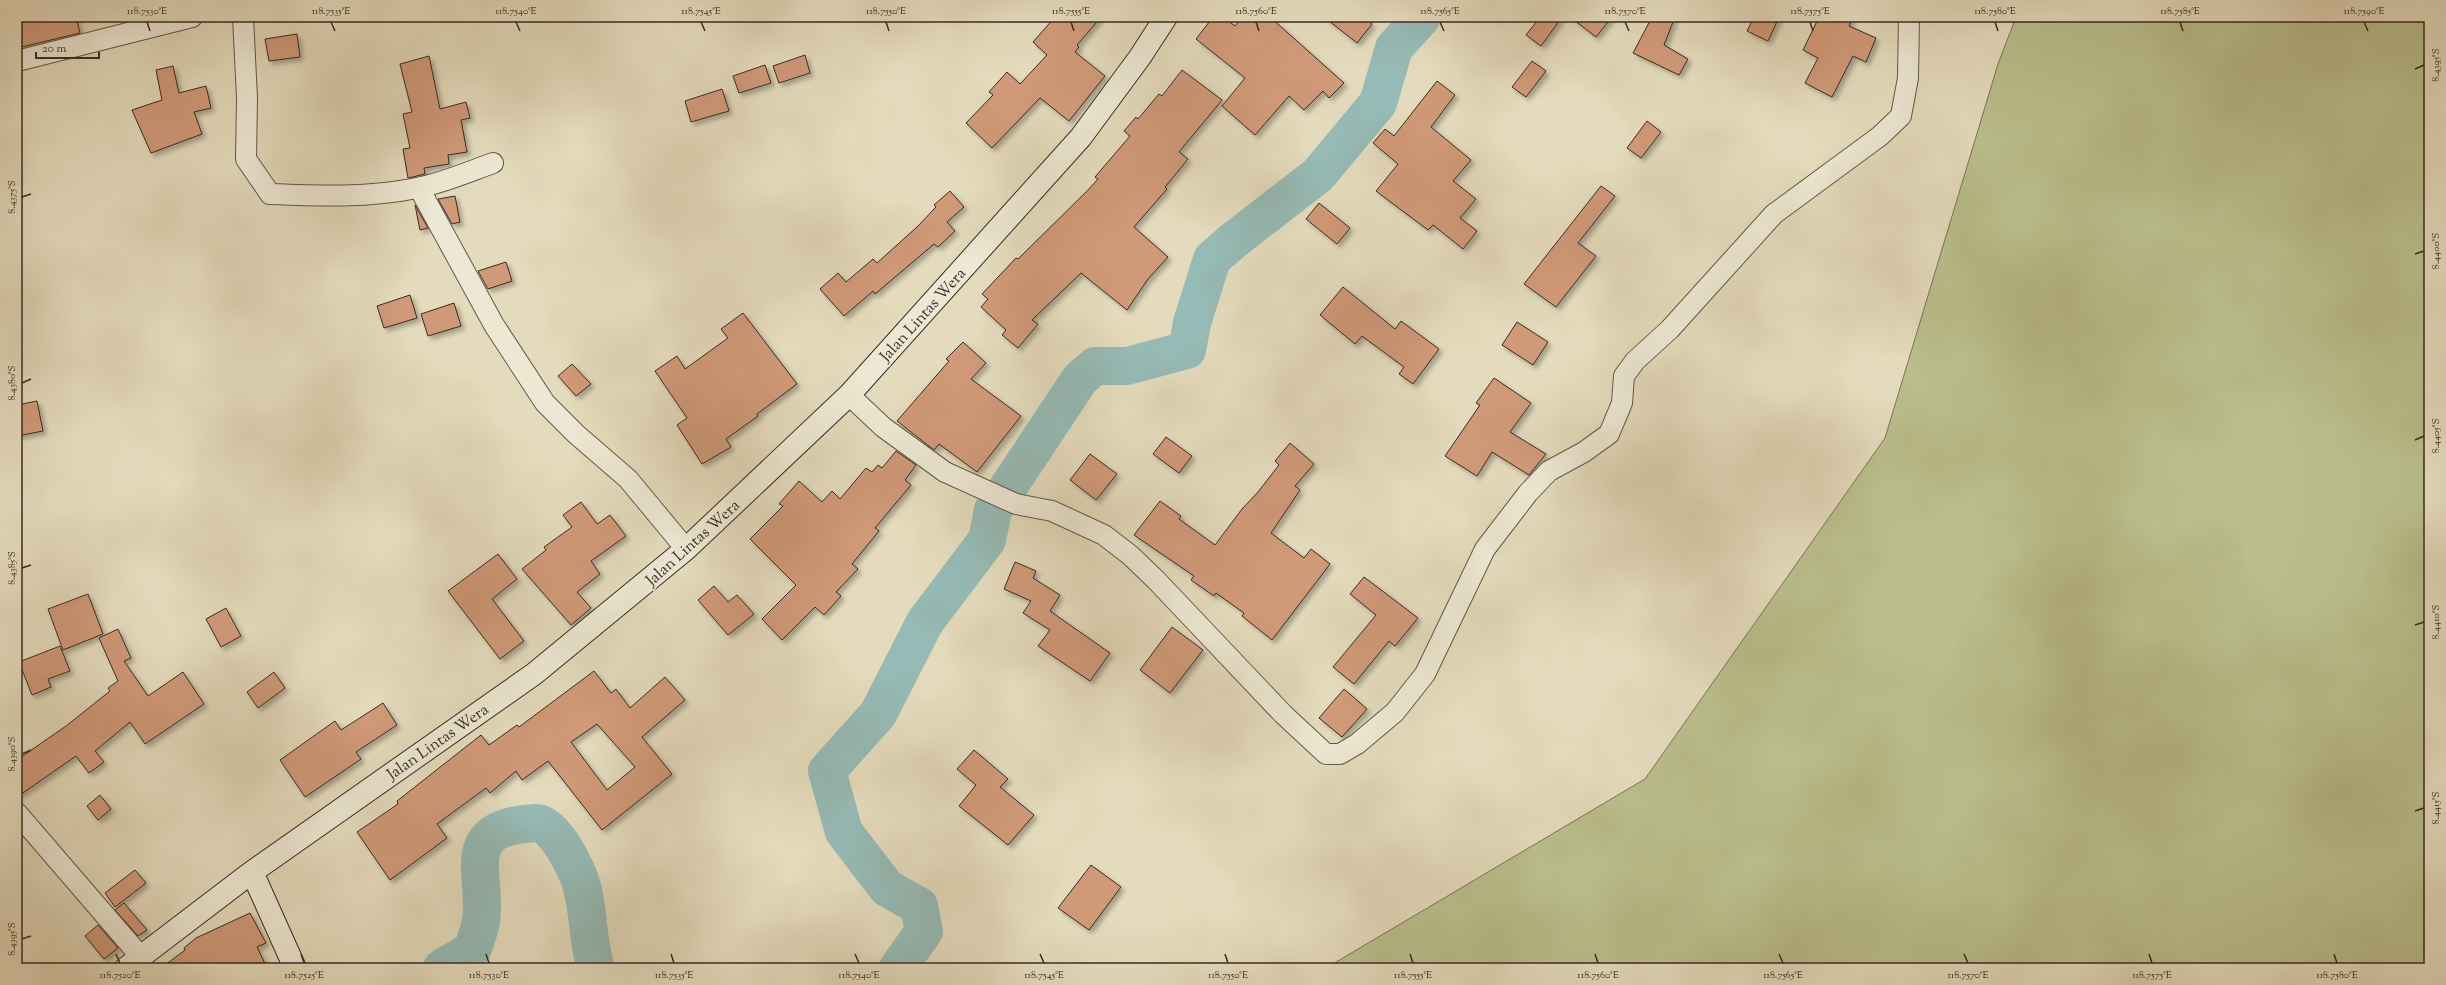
<svg xmlns="http://www.w3.org/2000/svg" width="2446" height="985" font-family="'Sorts Mill Goudy',serif">
<style>
.green{fill:#babe8c;stroke:#797458}
.lines{fill:none;stroke-linecap:round;stroke-linejoin:round}
.river{stroke:#96bab5;stroke-width:38}
.building{fill:#d09978;stroke:#382b25;fill-rule:evenodd;filter:url(#shadow)}
.street-casing{stroke:#63574b;stroke-width:22}
.secondary-casing{stroke:#382b25;stroke-width:24}
.street{stroke:#ede8d3;stroke-width:20}
.secondary{stroke:#ede8d3;stroke-width:22}
.ticks{fill:none;stroke:#382b25;stroke-width:1.5}
.labels{text-anchor:middle;stroke-width:4;stroke-linejoin:round;paint-order:stroke}
.street-label{font-size:16px;fill:#382b25;stroke:#ede8d3}
.neatline{fill:none;stroke:#382b25;stroke-width:1.5}
.ticks-label{font-size:10px;text-anchor:middle;fill:#382b25}
</style>
<defs>
<filter id="shadow"><feDropShadow dx="3.5" dy="3.5" stdDeviation="2" flood-color="#0004"/></filter>
</defs>
<rect width="100%" height="100%" fill="#e4dbbc"/>
<filter id="stains"><feTurbulence type="fractalNoise" baseFrequency=".005" numOctaves="4"/><feColorMatrix values="0 0 0 0 .2 0 0 0 0 .09 0 0 0 0 .02 0 0 0 .5 -.17"/></filter>
<radialGradient id="worn" r=".72"><stop offset=".6" stop-color="#630" stop-opacity="0"/><stop offset="1" stop-color="#630" stop-opacity=".3"/></radialGradient>
<!-- green -->
<path class="green" d="M 2016,17 L 2429,17 L 2429,968 L 1326,968 L 1645,779 L 1885,438 L 1998,64 Z"/>
<g class="lines">
<!-- river -->
<path class="river" d="M 442,968 C 451,962 466,956 473,948 C 475,944 476,937 478,933 C 495,884 447,827 536,823 C 553,823 572,861 578,875 C 590,904 586,939 596,968
M 898,968 L 924,931 L 919,906 L 887,888 L 844,832 L 827,771 L 878,714 L 925,622 L 987,540 L 993,510 L 1080,379 L 1095,366 L 1127,366 L 1187,350 L 1192,323 L 1212,259 L 1234,240 L 1318,175 L 1378,103 L 1394,48 L 1422,17"/>
</g>
<!-- building -->
<path class="building" d="M 43,17 L 76,17 L 80,33 L 17,48 L 17,24 Z
M 1055,17 L 1101,17 L 1077,45 L 1079,47 L 1075,52 L 1105,76 L 1069,121 L 1040,98 L 992,148 L 966,123 L 993,95 L 989,92 L 1007,72 L 1020,84 L 1047,55 L 1033,42 Z
M 1213,17 L 1223,17 L 1235,26 L 1242,17 L 1270,17 L 1344,83 L 1329,98 L 1323,91 L 1304,110 L 1289,96 L 1255,135 L 1222,106 L 1245,78 L 1196,39 Z
M 1324,17 L 1363,17 L 1372,24 L 1357,43 Z
M 1540,17 L 1562,17 L 1541,46 L 1526,35 Z
M 1570,17 L 1612,17 L 1596,37 Z
M 1652,17 L 1675,17 L 1664,45 L 1688,59 L 1679,75 L 1633,53 Z
M 1754,17 L 1779,17 L 1768,41 L 1747,31 Z
M 1819,17 L 1853,17 L 1849,26 L 1876,38 L 1866,62 L 1853,56 L 1832,97 L 1805,83 L 1818,58 L 1803,50 Z
M 297,34 L 300,57 L 269,61 L 265,39 Z
M 805,55 L 810,73 L 779,83 L 773,66 Z
M 429,56 L 440,109 L 466,102 L 470,118 L 461,120 L 467,152 L 448,155 L 449,164 L 424,168 L 425,174 L 408,178 L 403,149 L 410,148 L 403,114 L 412,112 L 400,64 Z
M 1532,61 L 1546,71 L 1526,97 L 1512,87 Z
M 765,65 L 771,83 L 739,93 L 733,76 Z
M 173,66 L 179,93 L 206,86 L 211,108 L 194,112 L 202,134 L 151,153 L 132,110 L 162,100 L 156,70 Z
M 1182,70 L 1222,100 L 1179,152 L 1188,159 L 1165,187 L 1167,189 L 1134,227 L 1168,257 L 1148,279 L 1127,310 L 1081,273 L 1032,320 L 1038,324 L 1018,348 L 1002,335 L 1006,330 L 981,307 L 988,299 L 982,294 L 1016,258 L 1018,259 L 1088,190 L 1098,179 L 1095,177 L 1130,136 L 1124,131 L 1136,117 L 1138,119 L 1159,94 L 1162,96 Z
M 1437,81 L 1455,95 L 1431,127 L 1471,160 L 1453,181 L 1476,199 L 1460,218 L 1477,231 L 1463,249 L 1433,225 L 1428,230 L 1376,191 L 1398,164 L 1373,143 L 1385,129 L 1394,136 Z
M 722,89 L 729,111 L 691,122 L 685,101 Z
M 1647,121 L 1661,132 L 1641,158 L 1627,148 Z
M 1601,186 L 1615,196 L 1578,243 L 1596,256 L 1556,307 L 1524,284 Z
M 950,191 L 964,207 L 947,222 L 955,231 L 938,247 L 934,244 L 875,294 L 873,291 L 844,316 L 820,289 L 838,273 L 846,282 L 873,259 L 877,263 L 918,226 L 936,207 L 934,205 Z
M 455,196 L 460,222 L 452,224 L 438,199 Z
M 1319,203 L 1350,228 L 1337,244 L 1306,219 Z
M 415,205 L 428,228 L 420,230 Z
M 506,262 L 512,281 L 488,289 L 478,271 Z
M 1343,287 L 1395,329 L 1401,321 L 1439,349 L 1413,384 L 1399,374 L 1404,367 L 1362,336 L 1355,344 L 1320,315 Z
M 410,295 L 417,318 L 384,328 L 377,306 Z
M 454,303 L 461,326 L 428,336 L 421,314 Z
M 743,313 L 797,384 L 757,414 L 758,416 L 726,439 L 731,447 L 702,464 L 677,425 L 687,418 L 655,371 L 677,356 L 685,369 L 728,338 L 721,329 Z
M 1517,322 L 1548,342 L 1533,365 L 1502,345 Z
M 963,342 L 986,363 L 971,379 L 1021,416 L 977,472 L 939,444 L 934,450 L 897,421 L 949,361 L 946,359 Z
M 572,364 L 591,384 L 576,396 L 558,376 Z
M 1494,378 L 1531,403 L 1510,432 L 1546,454 L 1529,475 L 1492,452 L 1477,476 L 1445,456 L 1480,405 L 1476,403 Z
M 37,401 L 43,431 L 17,436 L 17,405 Z
M 1166,437 L 1192,456 L 1179,473 L 1153,454 Z
M 1290,443 L 1314,464 L 1295,486 L 1300,490 L 1271,533 L 1304,558 L 1311,549 L 1330,564 L 1272,640 L 1242,616 L 1244,613 L 1216,593 L 1214,596 L 1191,580 L 1194,576 L 1134,535 L 1160,501 L 1181,516 L 1179,519 L 1215,545 L 1242,509 L 1258,492 L 1279,465 L 1275,461 Z
M 896,451 L 916,465 L 905,480 L 911,485 L 875,528 L 879,531 L 852,564 L 858,569 L 836,592 L 841,596 L 824,615 L 815,607 L 782,640 L 762,619 L 796,585 L 750,539 L 783,506 L 779,504 L 799,481 L 822,502 L 832,491 L 840,499 L 866,468 L 872,472 L 878,465 L 882,468 Z
M 1090,454 L 1117,474 L 1096,500 L 1070,480 Z
M 581,502 L 597,524 L 610,515 L 626,536 L 591,561 L 600,574 L 577,592 L 591,608 L 571,625 L 522,569 L 546,550 L 544,547 L 572,527 L 563,515 Z
M 498,554 L 517,579 L 492,599 L 524,641 L 500,659 L 448,591 Z
M 1015,562 L 1036,571 L 1033,578 L 1060,595 L 1050,611 L 1110,653 L 1090,681 L 1038,646 L 1050,630 L 1023,613 L 1031,601 L 1004,589 Z
M 1364,577 L 1418,618 L 1395,646 L 1389,641 L 1354,684 L 1333,667 L 1376,615 L 1350,594 Z
M 714,586 L 728,602 L 737,595 L 754,614 L 728,635 L 698,600 Z
M 88,594 L 103,634 L 63,650 L 48,609 Z
M 226,608 L 241,636 L 221,647 L 206,619 Z
M 1172,627 L 1203,650 L 1170,693 L 1140,670 Z
M 118,629 L 131,658 L 124,661 L 148,696 L 183,672 L 204,704 L 145,744 L 130,722 L 95,751 L 104,762 L 89,773 L 76,756 L 17,797 L 17,760 L 66,726 L 110,691 L 108,688 L 118,681 L 99,638 Z
M 60,646 L 70,671 L 48,679 L 51,687 L 32,695 L 19,662 Z
M 594,671 L 611,693 L 616,689 L 630,708 L 665,677 L 685,700 L 642,737 L 672,774 L 602,830 L 548,761 L 522,780 L 516,771 L 490,793 L 486,788 L 437,824 L 447,838 L 390,880 L 357,832 L 398,804 L 397,801 L 481,735 L 489,745 L 517,725 L 519,727 ZM 597,724 L 635,767 L 607,790 L 571,742 Z
M 274,672 L 285,688 L 258,708 L 247,692 Z
M 1344,689 L 1367,709 L 1342,737 L 1319,718 Z
M 383,703 L 397,725 L 356,752 L 361,759 L 305,797 L 280,760 L 335,721 L 341,730 Z
M 974,750 L 1008,779 L 1000,787 L 1034,815 L 1008,845 L 959,806 L 976,785 L 957,769 Z
M 100,795 L 111,809 L 98,820 L 87,806 Z
M 1091,865 L 1121,887 L 1089,930 L 1058,908 Z
M 135,870 L 146,883 L 115,907 L 105,893 Z
M 124,903 L 147,930 L 138,936 L 115,910 Z
M 250,913 L 266,943 L 257,947 L 267,968 L 161,968 L 185,950 L 184,948 L 196,938 Z
M 98,925 L 118,948 L 104,959 L 85,936 Z"/>
<g class="lines">
<!-- street casing -->
<g class="street-casing">
<path id="street" d="M 243,17 L 247,98 L 246,159 L 270,194 C 320,196 368,198 417,188 C 443,183 468,172 493,163
M 17,61 L 192,17
M 419,188 L 494,325 L 545,403 L 576,434 L 628,479 L 686,549
M 849,395 L 883,427 L 945,472 L 1016,504 L 1052,511 L 1104,535 L 1130,555 L 1156,580 L 1283,714 L 1326,754 L 1340,754 L 1357,744 L 1395,712 L 1425,674 L 1485,549 L 1528,493 L 1549,471 L 1584,452 L 1609,434 L 1622,403 L 1624,376 L 1635,361 L 1670,329 L 1774,214 L 1880,136 L 1901,116 L 1908,78 L 1909,17
M 17,813 L 141,957"/>
</g>
<!-- secondary casing -->
<g class="secondary-casing">
<path id="secondary" d="M 252,872 L 295,968
M 126,968 L 252,872 L 534,674 L 686,549 L 849,395 L 1081,137 L 1140,57 L 1166,17"/>
</g>
<!-- street -->
<use href="#street" class="street"/>
<!-- secondary -->
<use href="#secondary" class="secondary"/>
</g>
<!-- ticks -->
<path class="ticks" d="M 147,22 L 150,31M 331,22 L 335,31M 516,22 L 520,31M 701,22 L 705,31M 886,22 L 889,31M 1071,22 L 1074,31M 1256,22 L 1259,31M 1440,22 L 1444,31M 1625,22 L 1629,31M 1810,22 L 1813,31M 1995,22 L 1998,31M 2180,22 L 2183,31M 2364,22 L 2368,31M 2415,69 L 2424,65M 22,197 L 31,194M 2415,254 L 2424,251M 22,383 L 31,379M 2415,440 L 2424,436M 22,568 L 31,565M 2415,625 L 2424,622M 22,754 L 31,750M 2415,811 L 2424,808M 22,939 L 31,936M 116,954 L 120,963M 301,954 L 304,963M 486,954 L 489,963M 671,954 L 674,963M 855,954 L 859,963M 1040,954 L 1044,963M 1225,954 L 1228,963M 1410,954 L 1413,963M 1595,954 L 1598,963M 1779,954 L 1783,963M 1964,954 L 1968,963M 2149,954 L 2152,963M 2334,954 L 2337,963"/>
<g class="labels">
<!-- street labels -->
<g class="street-label">
<text transform="translate(922 314) rotate(-48)" y="6">Jalan Lintas Wera</text>
<text transform="translate(692 542) rotate(-42)" y="6">Jalan Lintas Wera</text>
<text transform="translate(437 741) rotate(-35)" y="6">Jalan Lintas Wera</text>
</g>
</g>
<!-- margin -->
<rect width="2446" height="985" fill="none" stroke="#e4dbbc" stroke-width="44"/>
<!-- scale -->
<path d="M36 52v6h63v-6" fill="none" stroke="#382b25" stroke-width="2"/>
<text x="42" y="52" font-size="12" fill="#382b25" stroke="#ede8d3" stroke-width="3" paint-order="stroke">20 m</text>
<rect x="22" y="22" width="2402" height="941" class="neatline"/>
<g class="ticks-label">
<text x="147" y="14">118.7530°E</text>
<text x="331" y="14">118.7535°E</text>
<text x="516" y="14">118.7540°E</text>
<text x="701" y="14">118.7545°E</text>
<text x="886" y="14">118.7550°E</text>
<text x="1071" y="14">118.7555°E</text>
<text x="1256" y="14">118.7560°E</text>
<text x="1440" y="14">118.7565°E</text>
<text x="1625" y="14">118.7570°E</text>
<text x="1810" y="14">118.7575°E</text>
<text x="1995" y="14">118.7580°E</text>
<text x="2180" y="14">118.7585°E</text>
<text x="2364" y="14">118.7590°E</text>
<text transform="translate(2435 65) rotate(-90)" y="4">8.4395°S</text>
<text transform="translate(11 197) rotate(-90)" y="4">8.4375°S</text>
<text transform="translate(2435 251) rotate(-90)" y="4">8.4400°S</text>
<text transform="translate(11 383) rotate(-90)" y="4">8.4380°S</text>
<text transform="translate(2435 436) rotate(-90)" y="4">8.4405°S</text>
<text transform="translate(11 568) rotate(-90)" y="4">8.4385°S</text>
<text transform="translate(2435 622) rotate(-90)" y="4">8.4410°S</text>
<text transform="translate(11 754) rotate(-90)" y="4">8.4390°S</text>
<text transform="translate(2435 808) rotate(-90)" y="4">8.4415°S</text>
<text transform="translate(11 939) rotate(-90)" y="4">8.4395°S</text>
<text x="120" y="978">118.7520°E</text>
<text x="304" y="978">118.7525°E</text>
<text x="489" y="978">118.7530°E</text>
<text x="674" y="978">118.7535°E</text>
<text x="859" y="978">118.7540°E</text>
<text x="1044" y="978">118.7545°E</text>
<text x="1228" y="978">118.7550°E</text>
<text x="1413" y="978">118.7555°E</text>
<text x="1598" y="978">118.7560°E</text>
<text x="1783" y="978">118.7565°E</text>
<text x="1968" y="978">118.7570°E</text>
<text x="2152" y="978">118.7575°E</text>
<text x="2337" y="978">118.7580°E</text>
</g>
<rect width="100%" height="100%" filter="url(#stains)"/>
<rect width="100%" height="100%" fill="url(#worn)"/>
</svg>
